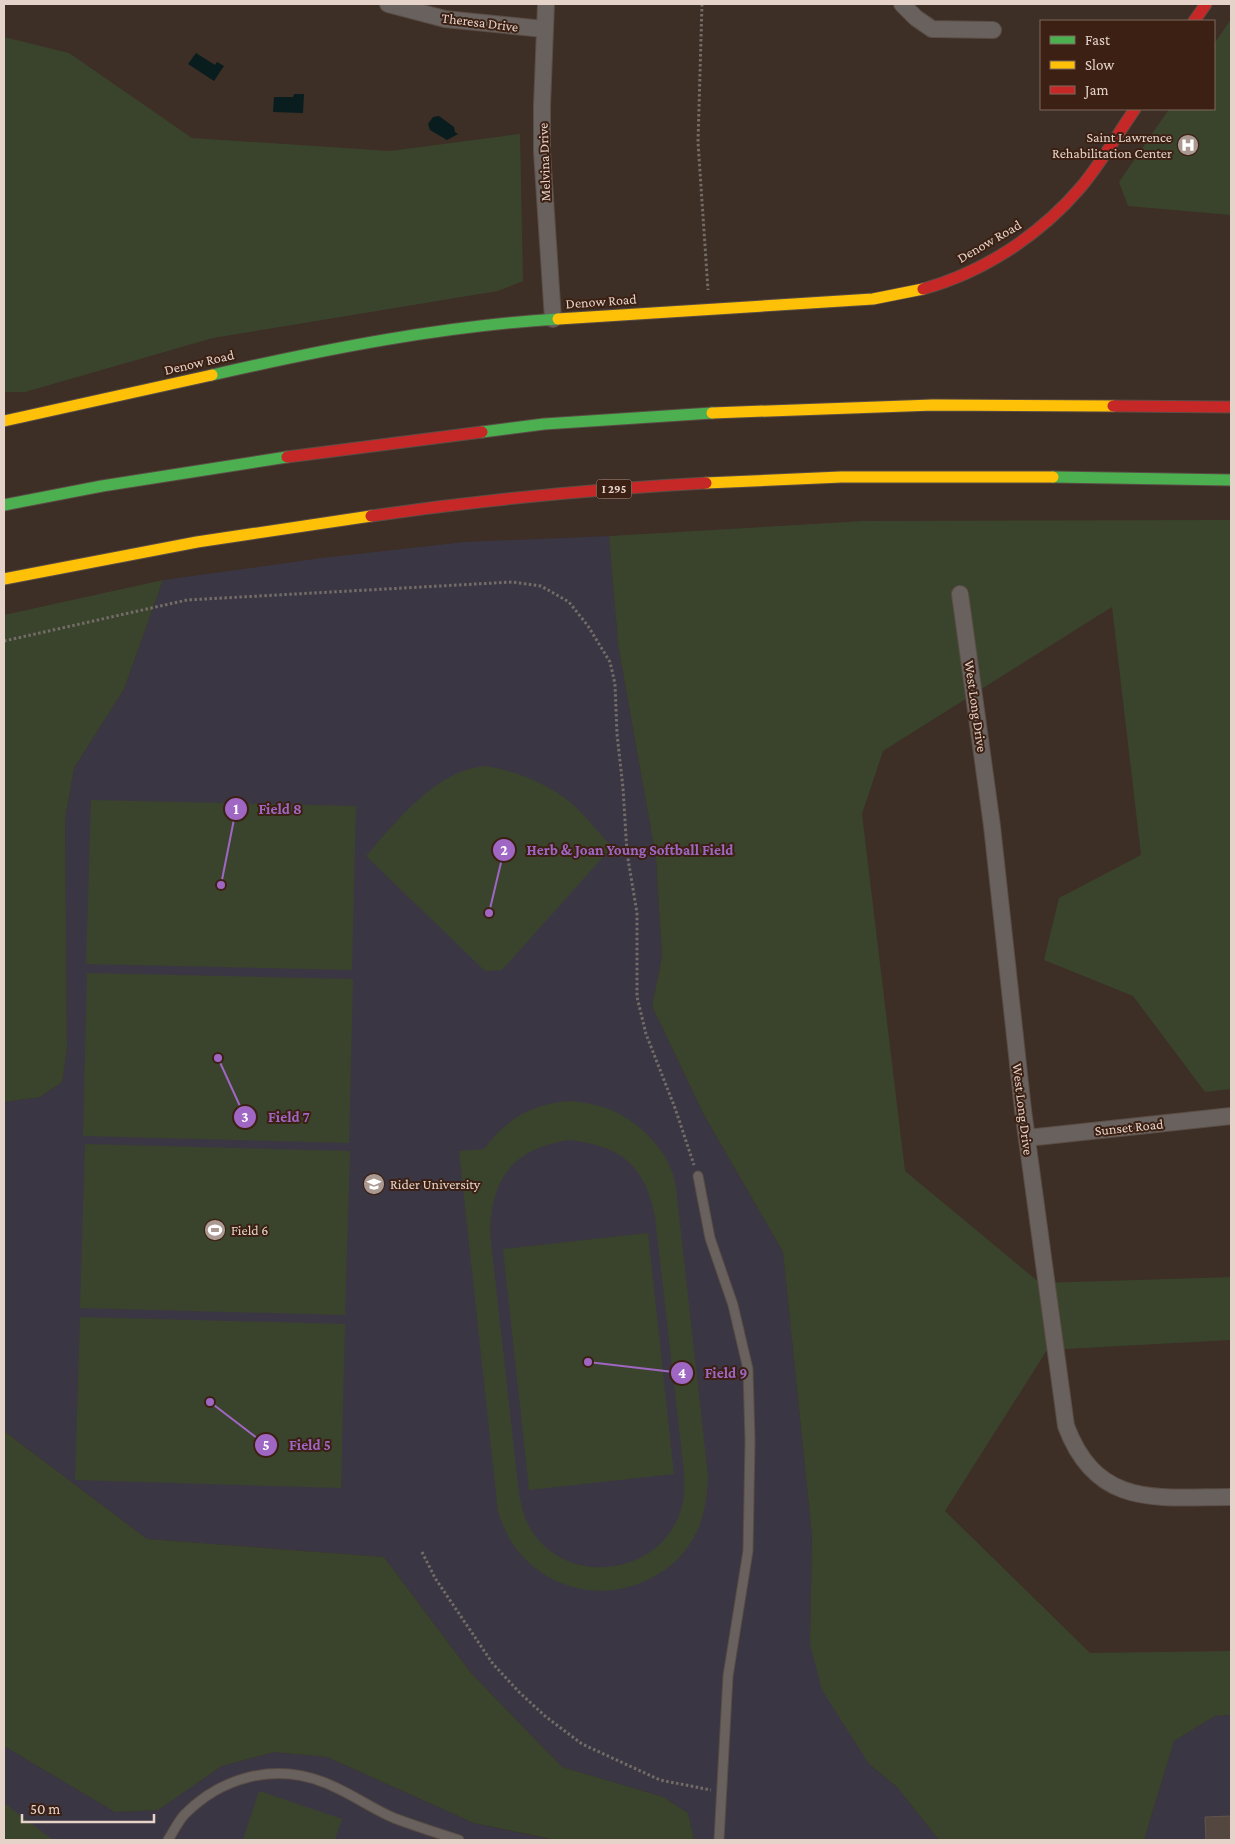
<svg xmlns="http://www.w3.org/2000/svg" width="1235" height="1844" font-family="'Crimson Pro',serif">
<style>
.education{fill:#3b3643}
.green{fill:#3a442c;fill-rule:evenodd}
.water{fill:#091d1f}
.building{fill:#544740;stroke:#61544e}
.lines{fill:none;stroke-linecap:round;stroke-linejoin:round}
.lane-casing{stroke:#5a4d45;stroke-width:11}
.street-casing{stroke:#5a4d45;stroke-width:18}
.fast-casing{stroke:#5a4d45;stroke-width:13}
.slow-casing{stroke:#5a4d45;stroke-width:13}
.jam-casing{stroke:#5a4d45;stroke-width:13}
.path{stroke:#736c67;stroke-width:3;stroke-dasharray:2.5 2.5;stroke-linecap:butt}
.lane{stroke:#68615d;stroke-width:9}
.street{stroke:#68615d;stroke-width:16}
.fast{stroke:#4caf50;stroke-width:11}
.slow{stroke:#ffc107;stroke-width:11}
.jam{stroke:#c62828;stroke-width:11}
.labels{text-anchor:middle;stroke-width:4;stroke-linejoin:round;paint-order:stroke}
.shield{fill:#3b2013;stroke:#b29d93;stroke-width:1}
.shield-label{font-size:12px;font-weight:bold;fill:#e5d3ca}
.street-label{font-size:14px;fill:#e5d3ca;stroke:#3b2013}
.poi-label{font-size:14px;fill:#e5d3ca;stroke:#3b2013;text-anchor:start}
.leader{fill:none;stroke:#a066c3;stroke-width:2}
.callout-dot{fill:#a066c3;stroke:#3b2013;stroke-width:2}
.mark-label{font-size:15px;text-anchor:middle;font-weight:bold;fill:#fff}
.callout-label{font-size:15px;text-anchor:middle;font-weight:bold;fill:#a066c3;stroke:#3b2013;stroke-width:4;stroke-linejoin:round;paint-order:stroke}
</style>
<rect width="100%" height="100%" fill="#3d2e26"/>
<!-- education -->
<path class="education" d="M 609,536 L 618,644 L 656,858 L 662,957 L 652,1006 L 704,1115 L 783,1252 L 812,1535 L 810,1644 L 869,1764 L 897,1787 L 939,1840 L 694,1840 L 688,1813 L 663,1797 L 562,1767 L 471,1673 L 384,1557 L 147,1539 L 4,1431 L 4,1102 L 40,1097 L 62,1082 L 67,1049 L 65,820 L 74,768 L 124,689 L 163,580 L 322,558 L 464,542 Z
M 1231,1715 L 1231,1840 L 1144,1840 L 1174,1741 L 1215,1716 Z
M 4,1746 L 115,1812 L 158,1810 L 222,1766 L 274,1752 L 327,1757 L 474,1823 L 554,1840 L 4,1840 Z"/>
<!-- green -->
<path class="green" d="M 1231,19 L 1231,215 L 1128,206 L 1119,182 L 1169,109 L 1214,109 L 1214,44 Z
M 4,37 L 69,53 L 192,138 L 390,151 L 520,134 L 523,281 L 498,291 L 213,338 L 25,392 L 4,392 Z
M 1231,520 L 1231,1089 L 1205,1092 L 1133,996 L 1044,960 L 1059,898 L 1141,855 L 1112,607 L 883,751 L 862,814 L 905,1171 L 1040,1283 L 1231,1277 L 1231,1340 L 1047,1350 L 945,1511 L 1090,1653 L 1231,1651 L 1231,1715 L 1215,1716 L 1174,1741 L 1144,1840 L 939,1840 L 897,1787 L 869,1764 L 822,1690 L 810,1644 L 812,1535 L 783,1252 L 704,1115 L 652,1006 L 662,957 L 656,858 L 618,644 L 609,536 L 864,521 Z
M 163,580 L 124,689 L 74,768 L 65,820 L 67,1049 L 62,1082 L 40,1097 L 4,1102 L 4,615 Z
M 486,766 C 516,771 546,783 570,802 C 585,815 598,832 612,847 L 502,970 L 485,971 L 366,856 C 396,822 437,769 486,766 Z
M 91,800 L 356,806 L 352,970 L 86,964 Z
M 87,973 L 353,979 L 349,1143 L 83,1136 Z
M 570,1101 C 586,1103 601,1105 615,1112 C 638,1122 662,1146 671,1169 C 674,1175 675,1182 676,1188 L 708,1476 C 707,1502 703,1527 687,1548 C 678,1561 666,1570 653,1577 C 606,1603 550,1591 517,1550 C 508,1539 503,1525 498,1512 L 459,1151 L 484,1149 C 507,1118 532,1104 570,1101 ZM 570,1140 C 621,1146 645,1165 655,1217 L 684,1472 C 684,1483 685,1495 682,1506 C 666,1571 577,1589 536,1537 C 526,1524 522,1510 519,1494 L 490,1233 C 491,1177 514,1148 570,1140 Z
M 85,1144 L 350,1151 L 345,1315 L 80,1308 Z
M 648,1233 L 674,1474 L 529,1490 L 503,1249 Z
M 80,1317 L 345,1324 L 341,1488 L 75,1480 Z
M 4,1431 L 147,1539 L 384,1557 L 471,1673 L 562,1767 L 663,1797 L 688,1813 L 694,1840 L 556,1840 L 474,1823 L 327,1757 L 274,1752 L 222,1766 L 158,1810 L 115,1812 L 4,1746 Z
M 259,1791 L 342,1819 L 335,1840 L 243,1840 Z
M 4,1803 L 53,1840 L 4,1840 Z"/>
<!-- water -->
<path class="water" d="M 196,53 L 215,65 L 217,62 L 224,66 L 214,81 L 188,64 Z
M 294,94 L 304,94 L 303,113 L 273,112 L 274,97 L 293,97 Z
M 439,116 L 454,127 L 455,132 L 458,134 L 447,140 L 430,130 L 428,124 L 433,117 Z"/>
<!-- building -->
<path class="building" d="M 1231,1816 L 1231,1840 L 1206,1840 L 1205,1817 Z"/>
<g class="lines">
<!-- lane casing -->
<g class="lane-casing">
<path id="lane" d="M 698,1176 L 710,1238 L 733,1305 L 748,1369 L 750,1441 L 748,1551 L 728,1676 L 719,1840
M 168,1840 C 173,1832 178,1822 184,1815 C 221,1777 274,1763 323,1782 C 348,1791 370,1808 394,1818 C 415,1826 437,1833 459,1840"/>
</g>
<!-- street casing -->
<g class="street-casing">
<path id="street" d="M 388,4 L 445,19 L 544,29
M 546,4 L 542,106 L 542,152 L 553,319
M 902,4 L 916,18 L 932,29 L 993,30
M 960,594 L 992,826 L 1023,1110 L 1066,1426 C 1097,1509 1158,1497 1231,1497
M 1027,1138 L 1231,1116"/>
</g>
<!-- fast casing -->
<g class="fast-casing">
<path id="fast" d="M 212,375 C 326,349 442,326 558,319
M 482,432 L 544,424 L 712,413
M 1053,477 L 1231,480
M 4,505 L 102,486 L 287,457"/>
</g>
<!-- slow casing -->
<g class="slow-casing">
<path id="slow" d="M 558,319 L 873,299 L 923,289
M 712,413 L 933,405 L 1113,406
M 4,421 L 212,375
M 706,483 L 841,477 L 1053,477
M 4,579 L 197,542 L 371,516"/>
</g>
<!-- jam casing -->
<g class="jam-casing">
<path id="jam" d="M 1194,21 L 1206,4
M 923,289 C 984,272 1040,235 1081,187 C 1101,163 1117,135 1135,109
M 1113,406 L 1231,407
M 287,457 L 482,432
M 371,516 C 482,500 594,489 706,483"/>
</g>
<!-- path -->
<path class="path" d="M 702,4 L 698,142 L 708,290
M 4,641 L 187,600 L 512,582 L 541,586 L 569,602 L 588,626 L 610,662 L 615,684 L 617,734 L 623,788 L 627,853 L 637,913 L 637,997 L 646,1034 L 675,1108 L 694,1165
M 422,1552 L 435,1578 L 493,1664 L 520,1693 L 545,1716 L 582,1744 L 660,1780 L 711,1790"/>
<!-- lane -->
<use href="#lane" class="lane"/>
<!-- street -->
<use href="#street" class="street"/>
<!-- fast -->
<use href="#fast" class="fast"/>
<!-- slow -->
<use href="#slow" class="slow"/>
<!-- jam -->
<use href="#jam" class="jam"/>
</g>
<!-- icons -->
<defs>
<g id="hospital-disc" transform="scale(1.125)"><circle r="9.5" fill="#aa9991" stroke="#3b2013"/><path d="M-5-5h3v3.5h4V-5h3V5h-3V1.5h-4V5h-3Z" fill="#fff"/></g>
<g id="university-disc" transform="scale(1.125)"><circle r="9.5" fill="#aa9991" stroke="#3b2013"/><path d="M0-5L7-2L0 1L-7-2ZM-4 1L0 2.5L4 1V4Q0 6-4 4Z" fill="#fff"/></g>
<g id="stadium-disc" transform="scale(1.125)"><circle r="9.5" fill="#aa9991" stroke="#3b2013"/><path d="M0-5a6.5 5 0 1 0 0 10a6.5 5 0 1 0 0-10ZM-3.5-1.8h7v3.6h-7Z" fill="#fff"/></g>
</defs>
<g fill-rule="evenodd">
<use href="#hospital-disc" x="1188" y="145"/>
<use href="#university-disc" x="374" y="1184"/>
<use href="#stadium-disc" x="215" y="1230"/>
</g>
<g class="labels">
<!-- shield labels -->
<rect class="shield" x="596.5" y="479.5" width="35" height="19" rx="4"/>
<g class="shield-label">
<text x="614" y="493">I 295</text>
</g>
<!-- street labels -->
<g class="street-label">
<text transform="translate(480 22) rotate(7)" y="5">Theresa Drive</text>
<text transform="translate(544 162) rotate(-92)" y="5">Melvina Drive</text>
<text transform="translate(989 241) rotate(-30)" y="5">Denow Road</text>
<text transform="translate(601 301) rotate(-4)" y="5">Denow Road</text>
<text transform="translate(199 362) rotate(-13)" y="5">Denow Road</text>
<text transform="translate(976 706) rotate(82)" y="5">West Long Drive</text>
<text transform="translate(1023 1109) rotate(83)" y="5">West Long Drive</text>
<text transform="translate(1129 1127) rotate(-6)" y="5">Sunset Road</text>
</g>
<!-- poi labels -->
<g class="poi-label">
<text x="1172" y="142" text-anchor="end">Saint Lawrence<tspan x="1172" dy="16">Rehabilitation Center</tspan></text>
<text x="390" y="1189">Rider University</text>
<text x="231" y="1235">Field 6</text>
</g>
</g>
<!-- callouts -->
<path class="leader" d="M221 885L236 809M489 913L504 850M218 1058L245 1117M588 1362L682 1373M210 1402L266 1445"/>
<g class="callout-dot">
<circle cx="221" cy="885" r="5"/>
<circle cx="489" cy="913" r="5"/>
<circle cx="218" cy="1058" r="5"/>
<circle cx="588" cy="1362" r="5"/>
<circle cx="210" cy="1402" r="5"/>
<circle cx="236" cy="809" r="12"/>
<circle cx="504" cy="850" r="12"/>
<circle cx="245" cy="1117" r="12"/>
<circle cx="682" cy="1373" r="12"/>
<circle cx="266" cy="1445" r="12"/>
</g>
<g class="mark-label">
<text x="236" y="814">1</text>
<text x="504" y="855">2</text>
<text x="245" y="1122">3</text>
<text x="682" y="1378">4</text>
<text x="266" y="1450">5</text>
</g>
<g class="callout-label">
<text x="280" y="814">Field 8</text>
<text x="630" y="855">Herb &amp; Joan Young Softball Field</text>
<text x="289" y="1122">Field 7</text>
<text x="726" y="1378">Field 9</text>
<text x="310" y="1450">Field 5</text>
</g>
<!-- border -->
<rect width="1235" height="1844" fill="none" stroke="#e5d3ca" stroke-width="10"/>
<!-- legend -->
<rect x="1040" y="20" width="175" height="90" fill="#3b2013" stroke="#7f685c"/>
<rect x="1050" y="36" width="25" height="8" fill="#4caf50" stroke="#7f685c"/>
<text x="1085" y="45" font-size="15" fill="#e5d3ca">Fast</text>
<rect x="1050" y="61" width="25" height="8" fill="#ffc107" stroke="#7f685c"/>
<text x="1085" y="70" font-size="15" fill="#e5d3ca">Slow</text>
<rect x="1050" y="86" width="25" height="8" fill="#c62828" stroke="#7f685c"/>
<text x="1085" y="95" font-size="15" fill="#e5d3ca">Jam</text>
<!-- scale -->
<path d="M22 1814v8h132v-8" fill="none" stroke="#e5d3ca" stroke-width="2.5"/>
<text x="30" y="1814" font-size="15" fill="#e5d3ca" stroke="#3b2013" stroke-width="4" paint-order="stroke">50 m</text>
</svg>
